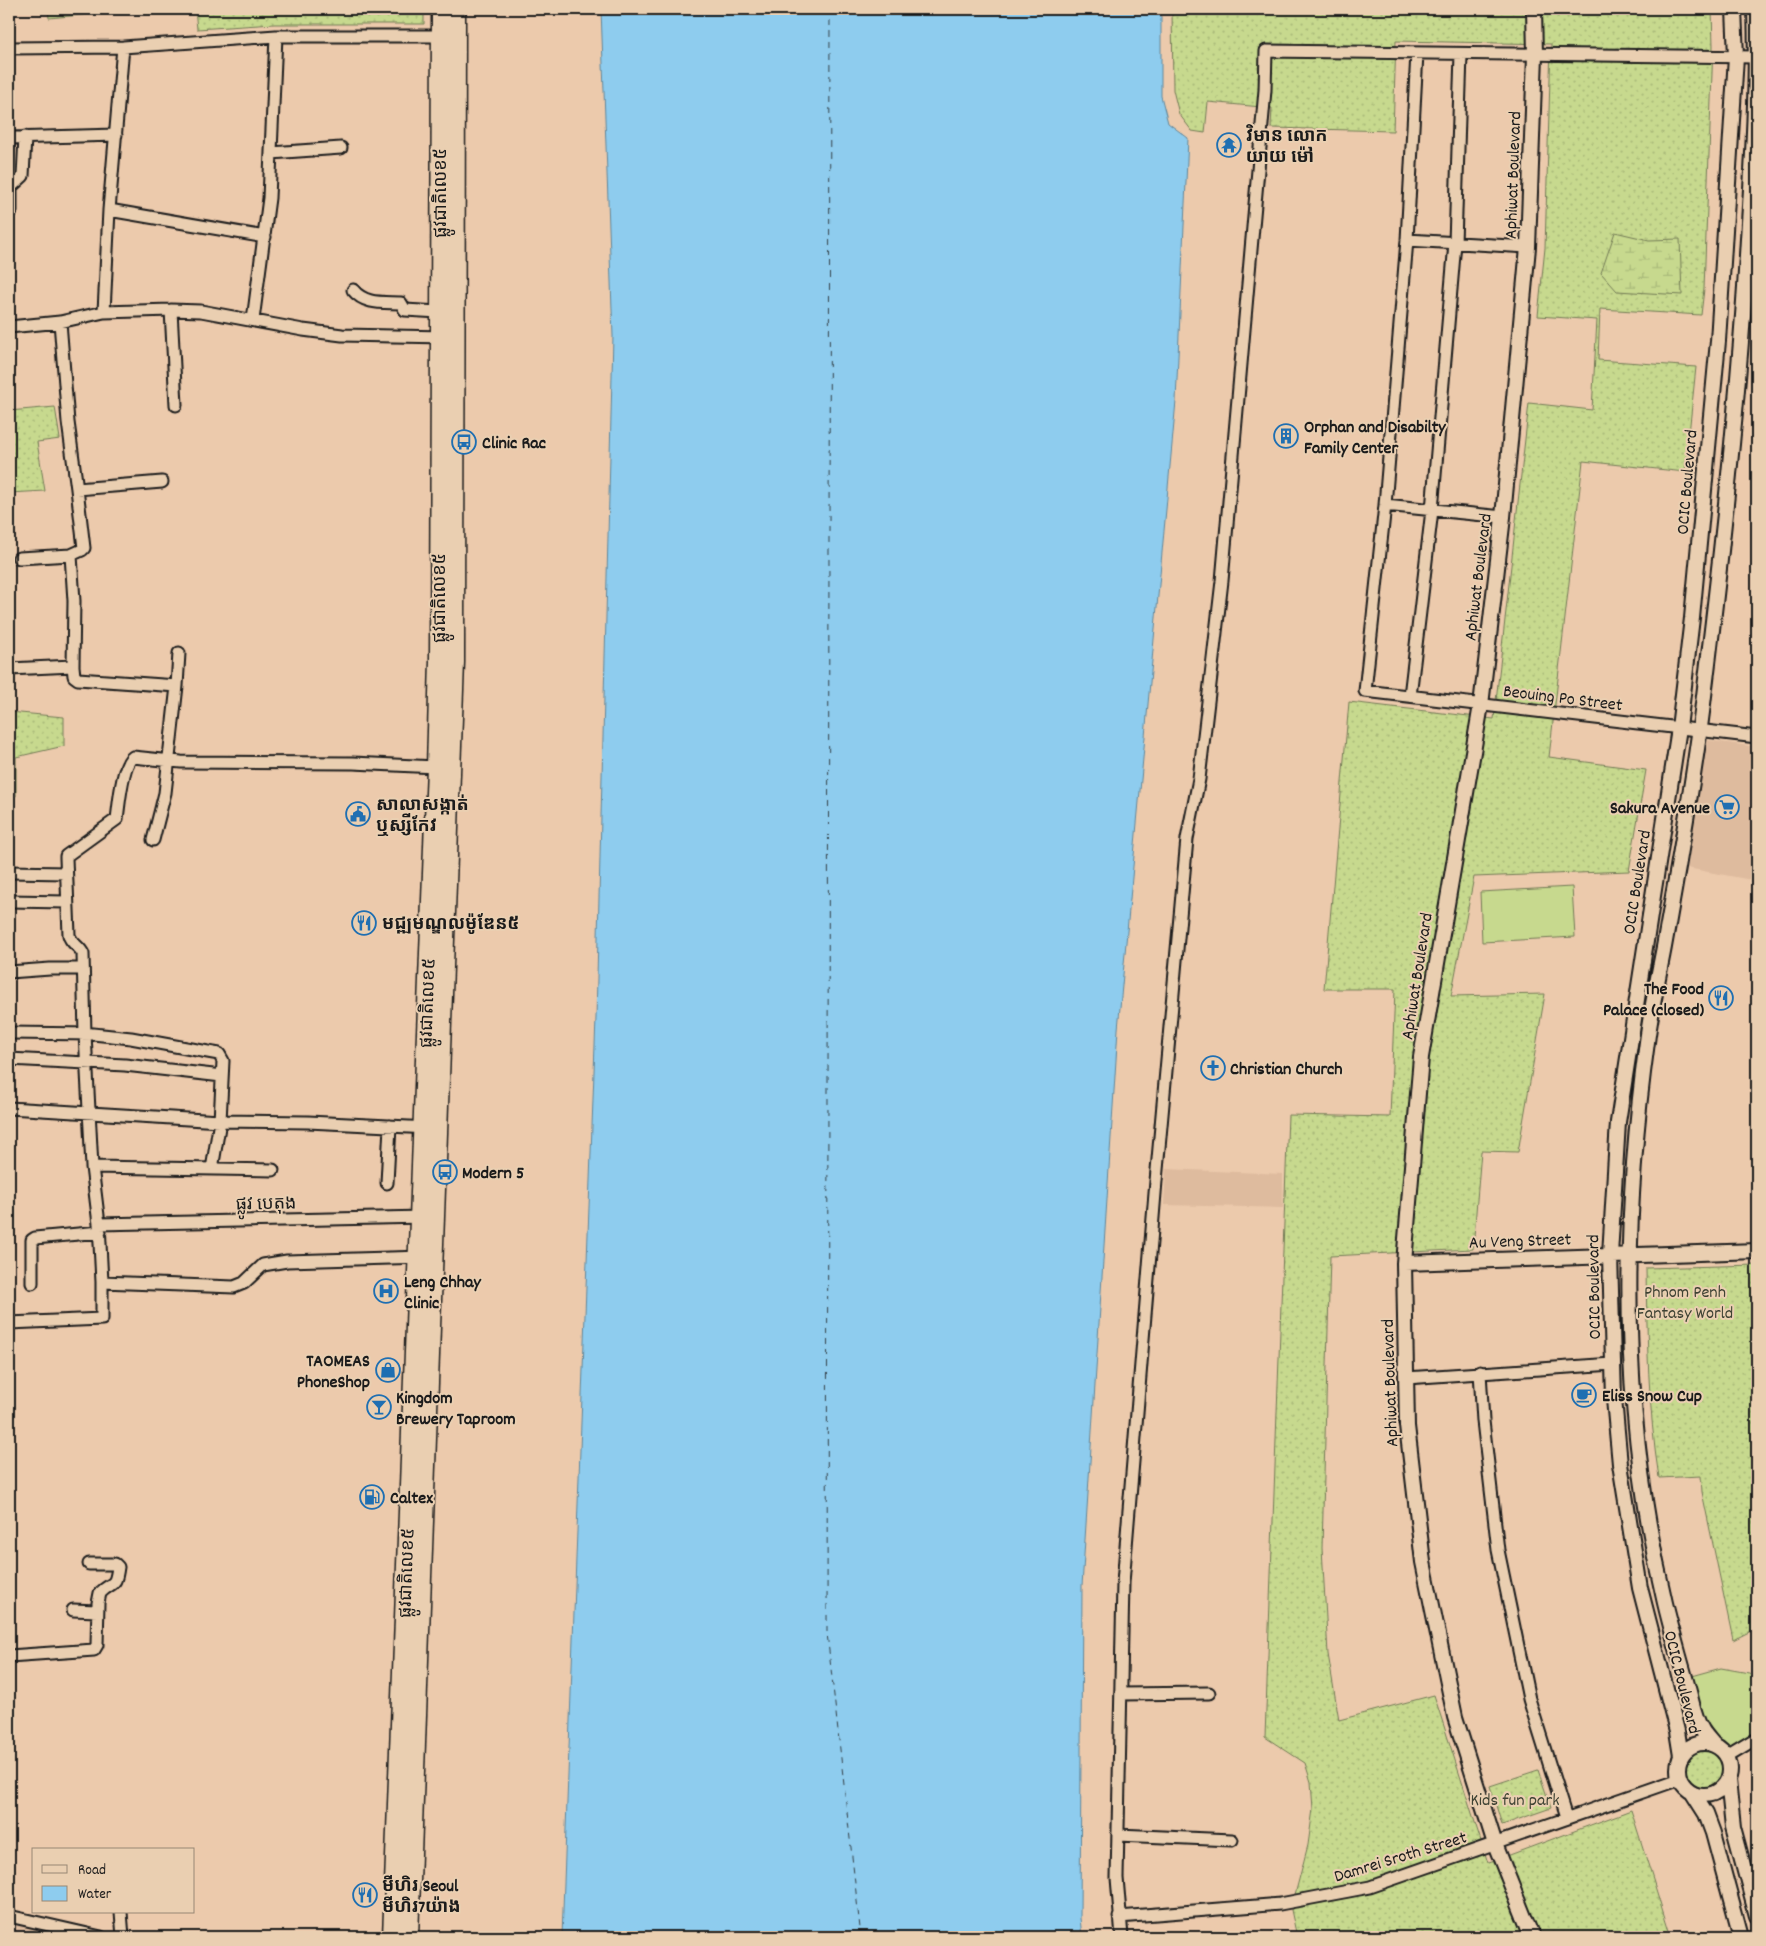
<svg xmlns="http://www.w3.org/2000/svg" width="1766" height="1946" font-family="Dekko,'Noto Sans Khmer',sans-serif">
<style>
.built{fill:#debb9e}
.grass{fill:url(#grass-dots);stroke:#727a55}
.wetland{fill:url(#wetland-marsh);stroke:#727a55}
.garden{fill:#c7d98e;stroke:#727a55}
.water{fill:#8eccee;stroke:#60869a}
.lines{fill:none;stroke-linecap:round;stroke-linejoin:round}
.ferry{stroke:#333f46;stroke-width:1;stroke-dasharray:6 5;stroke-linecap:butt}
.minor-casing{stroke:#1c1c1c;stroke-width:15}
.tertiary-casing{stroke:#1c1c1c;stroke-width:18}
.trunk-casing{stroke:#1c1c1c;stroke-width:21}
.minor{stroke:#eacfb1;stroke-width:11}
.tertiary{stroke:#eacfb1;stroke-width:14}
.trunk{stroke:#eacfb1;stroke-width:18}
.labels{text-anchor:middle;stroke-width:4;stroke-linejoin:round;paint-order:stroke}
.poi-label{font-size:18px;font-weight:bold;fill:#1c1c1c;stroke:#eacfb1;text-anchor:start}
.street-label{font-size:18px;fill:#1c1c1c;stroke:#eacfb1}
.park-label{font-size:18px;fill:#3e4233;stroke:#eacfb1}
</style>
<defs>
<pattern id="grass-dots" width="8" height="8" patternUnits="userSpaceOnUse" patternTransform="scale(1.25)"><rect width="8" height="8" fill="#c7d98e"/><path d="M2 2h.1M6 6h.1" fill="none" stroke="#aaba7a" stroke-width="1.8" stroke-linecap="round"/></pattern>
<pattern id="wetland-marsh" width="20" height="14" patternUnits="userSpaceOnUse" patternTransform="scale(1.25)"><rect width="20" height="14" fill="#c7d98e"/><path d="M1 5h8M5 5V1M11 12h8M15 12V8" fill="none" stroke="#aaba7a"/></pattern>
</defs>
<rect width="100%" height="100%" fill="#eccaac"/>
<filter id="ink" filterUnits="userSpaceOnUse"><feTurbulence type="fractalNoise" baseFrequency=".02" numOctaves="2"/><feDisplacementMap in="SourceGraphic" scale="10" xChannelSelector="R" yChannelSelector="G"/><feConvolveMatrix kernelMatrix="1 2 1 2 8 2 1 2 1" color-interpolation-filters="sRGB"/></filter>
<g filter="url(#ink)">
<!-- built -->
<path class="built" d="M 1706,740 L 1757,747 L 1757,881 L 1687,868 Z
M 1166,1169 L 1283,1174 L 1283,1208 L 1164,1205 Z
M 9,1918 L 90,1937 L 9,1937 Z"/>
<!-- grass -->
<path class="grass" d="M 48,9 L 145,9 L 49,18 Z
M 195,9 L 424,9 L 424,24 L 274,24 L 197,29 Z
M 1172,9 L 1712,9 L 1713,46 L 1704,289 L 1701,315 L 1600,309 L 1598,360 L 1696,367 L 1685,472 L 1583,461 L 1549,757 L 1646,770 L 1629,871 L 1474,877 L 1451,996 L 1545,994 L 1518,1152 L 1481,1151 L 1473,1249 L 1330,1256 L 1322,1548 L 1328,1654 L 1339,1720 L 1434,1695 L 1488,1863 L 1631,1810 L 1671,1937 L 1297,1937 L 1291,1910 L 1308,1845 L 1313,1809 L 1311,1782 L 1305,1763 L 1265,1737 L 1288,1115 L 1390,1117 L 1395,989 L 1324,989 L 1349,702 L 1494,719 L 1529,403 L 1592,410 L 1597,320 L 1538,316 L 1545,248 L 1551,44 L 1396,41 L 1393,131 L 1271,128 L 1272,108 L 1208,102 L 1205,133 L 1192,131 L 1179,114 L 1173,90 Z
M 55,407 L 60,439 L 37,442 L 45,491 L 9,493 L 9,411 Z
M 9,712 L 64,717 L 64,746 L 16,757 L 16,796 L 9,797 Z
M 1757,1265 L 1757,1631 L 1749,1632 L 1733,1640 L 1702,1492 L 1701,1476 L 1659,1478 C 1648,1409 1647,1338 1646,1268 Z
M1685 1769a19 19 0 1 1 38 0a19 19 0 1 1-38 0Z
M 1538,1770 L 1551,1808 L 1502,1825 L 1490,1786 Z"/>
<!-- wetland -->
<path class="wetland" d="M 1615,232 L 1649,240 L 1680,239 L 1682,295 L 1617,291 L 1601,273 Z"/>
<!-- garden -->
<path class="garden" d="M 1572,887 L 1575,937 L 1482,942 L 1480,892 Z
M 1721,1668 L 1749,1673 L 1757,1678 L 1757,1738 L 1727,1756 L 1721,1749 L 1713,1744 L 1685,1678 Z"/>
<!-- water -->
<path class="water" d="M 601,9 L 1161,9 L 1161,96 L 1168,123 L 1188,138 L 1176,401 L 1118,1029 L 1082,1586 L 1080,1918 L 1082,1937 L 562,1937 L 596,1018 L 613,336 Z"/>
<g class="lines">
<!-- ferry -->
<path class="ferry" d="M 830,9 L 827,1633 L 861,1937"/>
<!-- minor casing -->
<g class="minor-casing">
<path id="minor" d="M 9,48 L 123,47 L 276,36 L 447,36
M 1417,53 L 1407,240 L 1385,505 L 1365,691 L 1757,737
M 9,138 L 116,135
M 271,153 L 341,148
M 109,210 L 265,237
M 11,211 L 11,187 L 23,176 L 25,137
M 1407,240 L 1528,247
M 353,290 C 365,305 383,302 401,303 L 405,310 L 439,312
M 171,310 L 176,405
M 104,312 L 109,210 L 123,47
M 253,320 L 269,198 L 276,36
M 60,322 L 68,422 L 77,489
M 9,327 L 60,322 L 104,312 L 171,310 L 201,311 L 303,330 L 342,335 L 446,337
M 1385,505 L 1503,517
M 71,555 L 82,550 L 84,548 L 77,489 L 162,482
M 19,558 L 71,555 L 74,601 L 73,666
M 9,669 L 73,666 L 74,676 L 78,679 L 177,686
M 1410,696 L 1432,510 L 1455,243 L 1461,54
M 153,840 L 165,793 L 177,686 L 179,653
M 9,872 L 66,873
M 9,901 L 67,902
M 9,972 L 50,969 L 83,969
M 9,1033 L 93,1034 L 131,1038 L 219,1054 L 223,1061 L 220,1121 L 212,1169
M 9,1059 L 125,1065 L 222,1076
M 9,1108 L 220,1121 L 308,1122 L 429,1128
M 92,1167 L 273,1170
M 387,1183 L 390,1126
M 99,1224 L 425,1217
M 102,1282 L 234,1287 L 244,1283 L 263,1265 L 287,1261 L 424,1257
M 32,1283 L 32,1240 L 35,1238 L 100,1232
M 9,1323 L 102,1319 L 102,1282 L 99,1224 L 92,1167 L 85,1034 L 83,954 C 80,946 71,944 69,935 L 66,858 L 66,856 L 117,819 C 119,805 122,764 133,757 L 181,762 L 353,763 L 436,767
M 1480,1372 L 1483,1421 L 1498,1550 L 1529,1699 L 1566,1818
M 1406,1378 L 1613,1364
M 73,1610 L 97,1611
M 9,1656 L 94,1650 L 97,1645 L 98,1603 L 100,1593 C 113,1580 115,1589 118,1567 L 115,1564 L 89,1564
M 1121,1694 L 1209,1693
M 1727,1756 L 1757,1738
M 1118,1835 L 1232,1840
M 121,1912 L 123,1937
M 9,1916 L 101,1937
M 1119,1917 L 1280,1904 L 1370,1887 L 1680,1779
M 1122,1937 L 1117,1878 L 1123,1583 L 1156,1181 L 1187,839 L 1199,779 L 1222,581 L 1265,90 L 1266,51 L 1757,57"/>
</g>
<!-- tertiary casing -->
<g class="tertiary-casing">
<path id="tertiary" d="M 1404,1263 L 1757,1251
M1678 1769a26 26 0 1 1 52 0a26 26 0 1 1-52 0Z
M 1713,1744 C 1709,1739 1705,1735 1702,1730 C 1694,1718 1692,1702 1688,1688 C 1680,1660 1672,1632 1665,1603 C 1621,1419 1621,1229 1647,1042 C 1651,1010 1658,979 1664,947 C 1678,869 1692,791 1702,712 C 1721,560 1738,408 1747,255 C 1752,173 1758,91 1755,9
M 1681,1756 L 1677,1731 L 1640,1588 L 1620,1464 L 1614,1399 L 1610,1255 L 1618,1122 L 1679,728 L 1692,618 L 1718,341 L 1736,57 L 1734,9
M 1728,1780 L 1733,1827 L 1757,1916
M 1692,1792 L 1706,1814 L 1713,1833 L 1741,1937
M 1532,1937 L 1495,1844 L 1455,1717 L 1423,1562 L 1407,1426 L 1404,1263 L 1421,1057 L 1481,705 L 1503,517 L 1528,247 L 1535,55 L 1534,9"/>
</g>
<!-- trunk casing -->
<g class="trunk-casing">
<path id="trunk" d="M 392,1937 L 436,767 L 439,660 L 441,9
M 409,1937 L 455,662 L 456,9"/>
</g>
<!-- minor -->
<use href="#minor" class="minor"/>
<!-- tertiary -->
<use href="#tertiary" class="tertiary"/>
<!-- trunk -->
<use href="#trunk" class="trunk"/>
</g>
</g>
<!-- icons -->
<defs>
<g id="temple-ring" transform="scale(1.25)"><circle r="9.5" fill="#eacfb1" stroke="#1f6fb2" stroke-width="1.5"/><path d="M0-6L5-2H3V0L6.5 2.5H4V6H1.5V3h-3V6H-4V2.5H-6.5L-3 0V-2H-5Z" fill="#1f6fb2"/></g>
<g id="building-ring" transform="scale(1.25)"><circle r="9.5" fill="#eacfb1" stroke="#1f6fb2" stroke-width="1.5"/><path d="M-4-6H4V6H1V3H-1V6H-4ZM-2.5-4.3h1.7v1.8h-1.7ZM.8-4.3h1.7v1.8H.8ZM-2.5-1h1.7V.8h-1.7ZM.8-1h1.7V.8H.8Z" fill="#1f6fb2"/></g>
<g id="bus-ring" transform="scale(1.25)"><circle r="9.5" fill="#eacfb1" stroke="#1f6fb2" stroke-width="1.5"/><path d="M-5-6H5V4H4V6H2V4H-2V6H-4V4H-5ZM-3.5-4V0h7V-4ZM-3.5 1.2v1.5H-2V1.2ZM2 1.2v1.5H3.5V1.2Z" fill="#1f6fb2"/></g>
<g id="supermarket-ring" transform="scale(1.25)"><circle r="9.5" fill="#eacfb1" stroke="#1f6fb2" stroke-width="1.5"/><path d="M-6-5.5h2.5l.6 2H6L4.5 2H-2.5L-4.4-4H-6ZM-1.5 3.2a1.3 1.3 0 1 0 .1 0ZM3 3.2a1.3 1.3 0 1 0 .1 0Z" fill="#1f6fb2"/></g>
<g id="civic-ring" transform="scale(1.25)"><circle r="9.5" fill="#eacfb1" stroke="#1f6fb2" stroke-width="1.5"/><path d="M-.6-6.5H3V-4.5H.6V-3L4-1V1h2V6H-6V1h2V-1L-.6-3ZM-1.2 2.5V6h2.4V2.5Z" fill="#1f6fb2"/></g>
<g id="restaurant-ring" transform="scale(1.25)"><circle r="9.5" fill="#eacfb1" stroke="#1f6fb2" stroke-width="1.5"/><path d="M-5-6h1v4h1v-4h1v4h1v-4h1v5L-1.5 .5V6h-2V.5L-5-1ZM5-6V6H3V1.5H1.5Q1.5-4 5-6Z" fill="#1f6fb2"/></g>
<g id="church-ring" transform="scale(1.25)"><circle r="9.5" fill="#eacfb1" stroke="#1f6fb2" stroke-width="1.5"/><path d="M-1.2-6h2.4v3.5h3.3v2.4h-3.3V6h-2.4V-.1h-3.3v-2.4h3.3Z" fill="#1f6fb2"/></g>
<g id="hospital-ring" transform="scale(1.25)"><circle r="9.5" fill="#eacfb1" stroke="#1f6fb2" stroke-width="1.5"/><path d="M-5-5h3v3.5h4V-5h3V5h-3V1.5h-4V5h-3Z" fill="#1f6fb2"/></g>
<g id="shop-ring" transform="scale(1.25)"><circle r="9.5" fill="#eacfb1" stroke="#1f6fb2" stroke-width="1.5"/><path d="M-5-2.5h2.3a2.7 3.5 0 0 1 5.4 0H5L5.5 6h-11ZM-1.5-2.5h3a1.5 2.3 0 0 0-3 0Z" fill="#1f6fb2"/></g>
<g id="cafe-ring" transform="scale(1.25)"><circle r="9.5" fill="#eacfb1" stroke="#1f6fb2" stroke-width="1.5"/><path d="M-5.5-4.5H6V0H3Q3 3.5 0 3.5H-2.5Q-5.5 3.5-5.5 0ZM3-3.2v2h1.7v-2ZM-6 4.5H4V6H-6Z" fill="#1f6fb2"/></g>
<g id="bar-ring" transform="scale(1.25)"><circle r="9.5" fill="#eacfb1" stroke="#1f6fb2" stroke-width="1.5"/><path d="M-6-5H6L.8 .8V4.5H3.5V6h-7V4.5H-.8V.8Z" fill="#1f6fb2"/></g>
<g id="fuel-ring" transform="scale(1.25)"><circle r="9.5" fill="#eacfb1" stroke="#1f6fb2" stroke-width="1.5"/><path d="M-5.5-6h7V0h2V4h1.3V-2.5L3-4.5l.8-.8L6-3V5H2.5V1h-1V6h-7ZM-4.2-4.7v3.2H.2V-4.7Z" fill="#1f6fb2"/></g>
</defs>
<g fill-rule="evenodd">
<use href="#temple-ring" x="1229" y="145"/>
<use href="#building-ring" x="1286" y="436"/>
<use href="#bus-ring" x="464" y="442"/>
<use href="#supermarket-ring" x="1727" y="807"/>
<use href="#civic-ring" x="358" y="814"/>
<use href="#restaurant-ring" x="364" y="923"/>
<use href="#restaurant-ring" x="1721" y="998"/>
<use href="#church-ring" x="1213" y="1068"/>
<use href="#bus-ring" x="445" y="1172"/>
<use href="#hospital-ring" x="386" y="1291"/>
<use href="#shop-ring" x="388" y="1370"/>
<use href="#cafe-ring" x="1584" y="1395"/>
<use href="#bar-ring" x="379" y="1407"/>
<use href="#fuel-ring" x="372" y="1497"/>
<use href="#restaurant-ring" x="365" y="1895"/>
</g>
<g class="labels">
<!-- poi labels -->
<g class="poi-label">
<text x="1246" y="141">វិមាន លោក<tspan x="1246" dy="21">យាយ ម៉ៅ</tspan></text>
<text x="1304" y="432">Orphan and Disabilty<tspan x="1304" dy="21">Family Center</tspan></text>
<text x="482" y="448">Clinic Rac</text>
<text x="376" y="810">សាលាសង្កាត់<tspan x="376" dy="21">ឬស្សីកែវ</tspan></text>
<text x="1710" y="813" text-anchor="end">Sakura Avenue</text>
<text x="382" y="929">មជ្ឍមណ្ឌលម៉ូឌែន៥</text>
<text x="1704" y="994" text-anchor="end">The Food<tspan x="1704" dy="21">Palace (closed)</tspan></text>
<text x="1230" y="1074">Christian Church</text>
<text x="462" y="1178">Modern 5</text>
<text x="404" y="1287">Leng Chhay<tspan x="404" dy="21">Clinic</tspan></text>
<text x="370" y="1366" text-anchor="end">TAOMEAS<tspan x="370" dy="21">PhoneShop</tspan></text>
<text x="1602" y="1401">Eliss Snow Cup</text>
<text x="396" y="1403">Kingdom<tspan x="396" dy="21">Brewery Taproom</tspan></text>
<text x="390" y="1503">Caltex</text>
<text x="382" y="1891">មីហិរ Seoul<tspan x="382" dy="21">មីហិរ7យ៉ាង</tspan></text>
</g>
<!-- street labels -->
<g class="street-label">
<text transform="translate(1512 175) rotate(-88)" y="6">Aphiwat Boulevard</text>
<text transform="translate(440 193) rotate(-90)" y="6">ផ្លូវជាតិលេខ៥</text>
<text transform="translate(1686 482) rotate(-85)" y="6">OCIC Boulevard</text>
<text transform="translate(1477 577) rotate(-83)" y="6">Aphiwat Boulevard</text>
<text transform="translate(439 598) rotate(-90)" y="6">ផ្លូវជាតិលេខ៥</text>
<text transform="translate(1563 697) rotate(7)" y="6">Beouing Po Street</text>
<text transform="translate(1636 882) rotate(-81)" y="6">OCIC Boulevard</text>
<text transform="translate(1416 976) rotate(-81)" y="6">Aphiwat Boulevard</text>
<text transform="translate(427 1003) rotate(-88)" y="6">ផ្លូវជាតិលេខ៥</text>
<text transform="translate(266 1203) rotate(-1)" y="6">ផ្លូវ បេតុង</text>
<text transform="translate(1520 1240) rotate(-2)" y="6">Au Veng Street</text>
<text transform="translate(1593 1287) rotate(-91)" y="6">OCIC Boulevard</text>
<text transform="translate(1389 1383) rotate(-92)" y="6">Aphiwat Boulevard</text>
<text transform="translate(406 1573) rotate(-88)" y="6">ផ្លូវជាតិលេខ៥</text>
<text transform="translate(1683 1682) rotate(76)" y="6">OCIC Boulevard</text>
<text transform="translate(1400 1856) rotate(-17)" y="6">Damrei Sroth Street</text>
</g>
<!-- park labels -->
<g class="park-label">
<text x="1685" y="1297">Phnom Penh<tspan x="1685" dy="21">Fantasy World</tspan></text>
<text x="1515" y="1805">Kids fun park</text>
</g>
</g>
<!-- margin -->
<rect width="1766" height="1946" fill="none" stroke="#eacfb1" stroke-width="30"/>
<rect x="15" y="15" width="1736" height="1916" fill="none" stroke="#1c1c1c" stroke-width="2" filter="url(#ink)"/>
<!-- legend -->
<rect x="32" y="1848" width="162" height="65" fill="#eacfb1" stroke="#988775"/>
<rect x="42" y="1865" width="25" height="8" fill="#eacfb1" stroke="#988775"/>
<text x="78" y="1874" font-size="15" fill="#1c1c1c">Road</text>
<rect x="42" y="1886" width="25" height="15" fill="#8eccee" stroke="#988775"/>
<text x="78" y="1898" font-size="15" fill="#1c1c1c">Water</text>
</svg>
